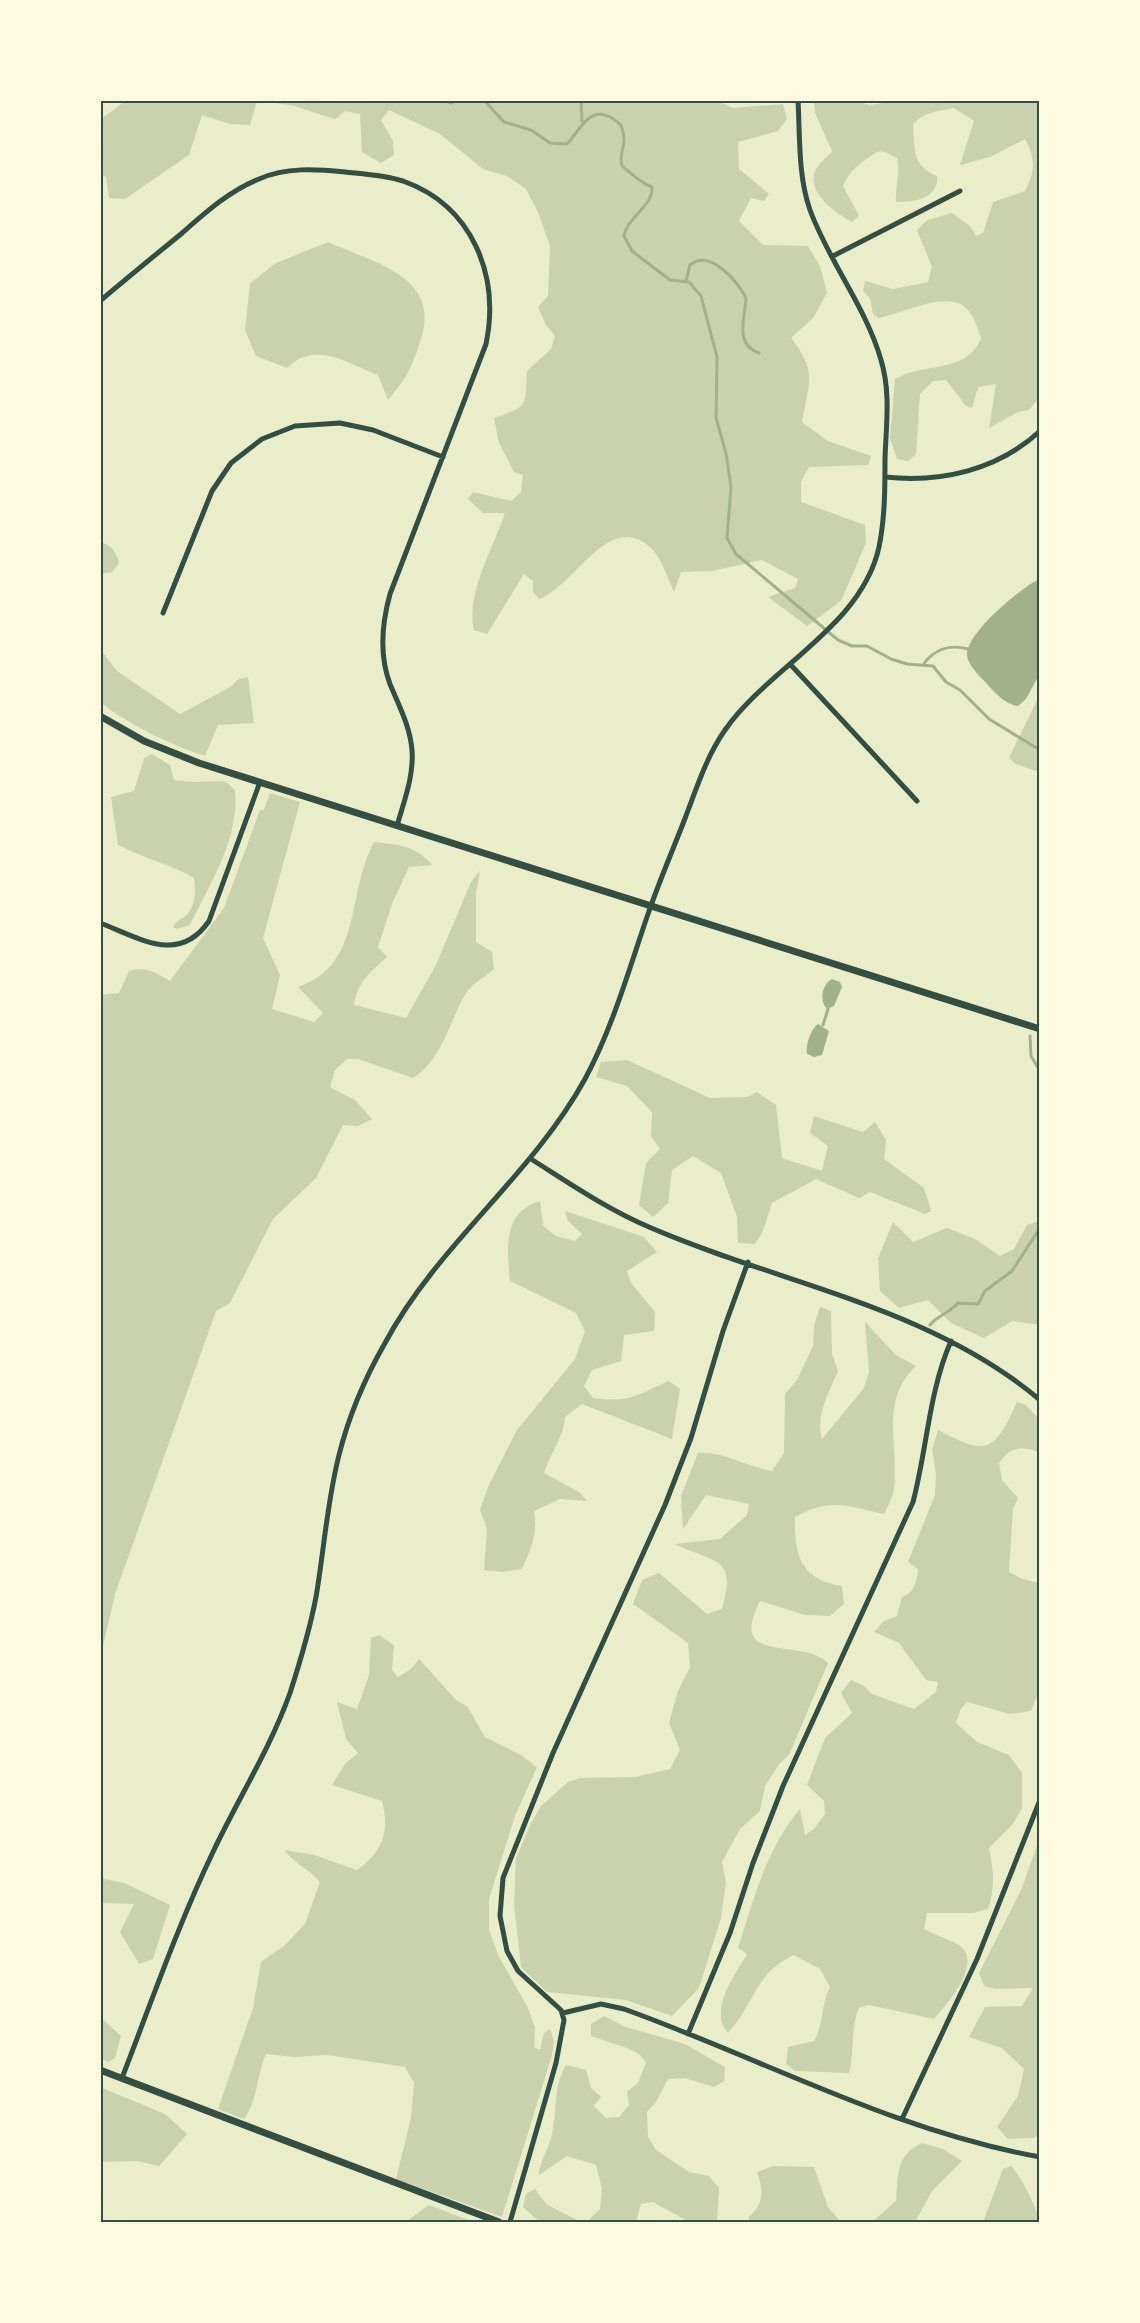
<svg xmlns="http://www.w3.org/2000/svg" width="1140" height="2323" font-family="'Alegreya Sans',sans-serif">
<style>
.green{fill:#cad2ad}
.water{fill:#a3b18a}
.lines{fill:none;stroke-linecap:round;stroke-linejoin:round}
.stream{stroke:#a3b18a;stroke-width:3}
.minor{stroke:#344e41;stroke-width:5}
.tertiary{stroke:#344e41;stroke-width:7}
.neatline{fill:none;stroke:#344e41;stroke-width:2}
</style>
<rect width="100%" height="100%" fill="#e9edc9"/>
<!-- green -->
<path class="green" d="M 127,100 L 257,100 L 257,101 L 250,125 L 230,124 L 202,115 L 189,155 L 125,199 L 109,198 L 106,177 L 101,175 L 101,119 Z
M 716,100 L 733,108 L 783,104 L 787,119 L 778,131 L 738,142 L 739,169 L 769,194 L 764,201 L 751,198 L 739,221 L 763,245 L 808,246 L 820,266 L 827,293 L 813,318 L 791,338 C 818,373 809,381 802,422 L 828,441 L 871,456 L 868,465 L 809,467 L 801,482 L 801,502 L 865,525 L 866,543 L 841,601 L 807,626 L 768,597 L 795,588 L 798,579 L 762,560 L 712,571 L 681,572 L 674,592 C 668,579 662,560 653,550 C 610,506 576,586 539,599 L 533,592 L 533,581 L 524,574 L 487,634 L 474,630 C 465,595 494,547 505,513 L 483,513 L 468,499 L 473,492 L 511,501 L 521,492 L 523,475 L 514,472 L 499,443 L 494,418 C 532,405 524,406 527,371 L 551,349 L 555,336 L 546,325 L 538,307 L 548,296 L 550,246 L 538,212 L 526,189 L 507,176 L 483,169 L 440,134 L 389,110 L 381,120 L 393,141 L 394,155 L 381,163 L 362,152 L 360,114 L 345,111 L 335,119 L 294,106 L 264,101 Z
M 896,101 L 1040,101 L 1039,398 L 1029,410 L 1018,412 L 989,428 L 996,384 L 978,387 L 972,408 L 966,406 L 946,380 L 933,381 L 920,394 L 916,454 L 908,461 L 897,459 L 890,438 L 895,379 C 924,362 967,374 981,338 C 977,327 973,311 962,305 C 939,293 902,314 879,318 L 873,314 L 870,298 L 863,291 L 865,281 L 893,289 L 928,282 L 932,267 L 917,230 L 927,220 L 952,213 L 970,226 L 976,236 L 983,233 L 993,202 L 1025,191 C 1035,171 1036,159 1025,139 L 990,157 L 960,165 L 974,121 L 954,108 C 939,111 922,112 913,125 C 915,151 912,165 937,176 C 939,199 914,202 896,202 C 895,186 901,173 897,158 C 878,148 879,150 864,161 C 852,170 850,172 843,186 L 859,216 L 852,222 C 836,213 810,196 814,174 C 816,166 827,157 832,151 L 815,113 L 814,101 L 855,101 L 870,105 Z
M 328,242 C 374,263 441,276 421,339 C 411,369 408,376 388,400 L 378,375 C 347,363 315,340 287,368 L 256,356 L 245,330 L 250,283 L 276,263 Z
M 100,542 C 112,545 116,552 119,563 L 112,572 L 101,574 Z
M 101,650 L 117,671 L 180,714 L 232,686 L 238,679 L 248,677 L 254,723 L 218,725 L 205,756 C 168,744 132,726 101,703 Z
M 1039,696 L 1040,772 L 1039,772 L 1016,764 L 1009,758 Z
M 152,754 L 170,765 L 174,780 L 194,782 L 225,781 L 235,790 C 240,837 210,884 190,925 L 177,929 L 173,927 C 176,921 179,920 184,917 C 196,908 196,891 194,878 C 170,864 143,858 118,845 L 111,797 L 134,791 L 144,758 Z
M 270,793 L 300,802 L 263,938 L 280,975 L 272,1009 L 314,1022 L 323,1013 L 298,987 C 363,965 346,894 374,842 C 398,845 416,845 432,865 L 409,867 L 392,904 L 378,947 L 387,957 C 371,971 357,983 354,1005 L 406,1018 L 436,965 L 471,882 L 480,871 L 476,893 L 476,942 L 492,952 L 494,969 C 486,976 472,984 466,993 C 449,1022 442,1060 413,1078 L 358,1059 L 347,1059 L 335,1070 L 330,1087 L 355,1100 L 372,1119 L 358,1126 L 343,1125 L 316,1178 L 273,1219 L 230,1303 L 216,1311 L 115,1594 L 101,1655 L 101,995 L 119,993 L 129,971 C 146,966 156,973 170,981 L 224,908 L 260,810 L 264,810 Z
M 627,1060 L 710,1098 L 747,1097 L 757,1092 L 776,1105 L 782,1158 L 822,1171 L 828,1146 L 810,1133 L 814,1116 L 863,1132 L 875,1122 L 886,1140 L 884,1159 L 924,1188 L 931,1211 L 925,1214 L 870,1192 L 859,1198 L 816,1179 L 772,1203 L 762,1233 L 755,1244 L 738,1243 L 737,1217 L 721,1173 L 693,1156 L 672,1170 L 668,1203 L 653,1217 L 639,1205 L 646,1163 L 660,1149 L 651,1136 L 652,1112 L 627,1086 L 596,1077 L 601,1062 Z
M 540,1201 L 543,1226 L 556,1236 L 575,1241 L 582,1234 L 568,1221 L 565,1211 L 644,1237 L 657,1252 L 627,1271 L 631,1283 L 655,1312 L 654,1331 L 624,1335 L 621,1361 L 592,1370 L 584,1386 L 593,1398 C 631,1403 636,1395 669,1381 L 680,1389 L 672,1439 L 582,1404 L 565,1417 C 564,1437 550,1453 544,1473 L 579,1492 L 587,1501 L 560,1499 L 534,1511 C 538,1531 531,1550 522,1569 L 502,1572 L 484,1570 L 487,1529 L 480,1510 L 488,1487 L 517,1430 L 575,1359 L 585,1331 L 576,1313 L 510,1281 C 507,1250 502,1212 540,1201 Z
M 1039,1221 L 1039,1325 L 1012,1321 L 984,1338 L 951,1323 L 928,1300 L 899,1308 L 880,1291 L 878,1258 L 893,1222 L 913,1242 L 947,1228 L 975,1239 L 1000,1256 L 1014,1249 L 1027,1225 Z
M 820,1307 L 831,1311 L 832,1354 L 838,1371 C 829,1392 815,1416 822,1439 L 864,1388 L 869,1372 L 865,1322 L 896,1355 L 916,1366 C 879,1401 899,1444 894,1488 C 893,1497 888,1506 884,1514 C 847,1506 831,1497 795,1517 C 794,1554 800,1580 842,1586 L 844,1604 L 830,1616 L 805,1615 L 760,1601 C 727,1667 799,1636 828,1663 L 789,1755 L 780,1763 L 765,1786 L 760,1811 L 740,1829 L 722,1862 L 726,1882 L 721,1918 L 699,1988 L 672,2016 L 626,2000 L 547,1992 L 521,1967 L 514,1904 L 516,1858 L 531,1823 L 541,1806 L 568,1782 L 580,1778 L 635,1777 L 670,1769 L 680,1750 L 669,1723 L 678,1691 L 690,1667 L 688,1643 L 633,1604 L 642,1580 L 659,1573 L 707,1614 L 722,1609 C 737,1555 715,1564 675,1544 L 720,1539 L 747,1515 L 749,1504 L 706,1495 L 683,1529 L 681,1496 L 698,1453 C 722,1451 747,1467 772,1471 L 784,1453 L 785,1394 L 797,1380 L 813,1346 L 814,1326 Z
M 1017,1402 L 1026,1405 L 1039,1419 L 1039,1452 C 1021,1446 1011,1446 999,1463 L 1002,1480 L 1018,1498 L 1013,1509 L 1009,1572 L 1022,1579 L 1039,1583 L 1039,1691 L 1031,1711 L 1010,1714 L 967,1702 L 960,1710 L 956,1723 L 977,1742 L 1009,1755 L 1022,1773 L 1022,1808 L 1013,1824 L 989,1848 C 994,1872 995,1886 988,1909 L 973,1913 L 927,1913 L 924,1929 C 935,1935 949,1939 959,1945 C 985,1963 945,2006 934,2019 L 869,2005 L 859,2008 C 850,2028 855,2051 849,2073 L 795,2071 L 786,2064 L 788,2047 L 814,2041 C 824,2024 821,2004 830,1987 L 820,1969 L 794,1955 C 755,1972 755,2004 728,2033 C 708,2010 735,1975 747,1954 L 738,1948 C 754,1899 766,1849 800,1809 L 805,1835 L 814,1829 L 825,1814 L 824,1801 L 807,1785 L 825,1738 L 852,1713 L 841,1693 L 851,1680 L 863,1685 L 872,1694 L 914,1709 L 936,1692 L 938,1682 L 926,1680 L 899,1643 L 874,1632 L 884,1621 L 897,1616 L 902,1597 C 914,1593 917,1582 918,1569 L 908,1562 L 935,1495 L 936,1474 L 932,1450 L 938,1430 C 987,1456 994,1453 1017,1402 Z
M 379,1635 L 394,1645 L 392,1670 L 398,1677 L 411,1669 L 419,1659 L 457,1701 L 467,1706 L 485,1737 L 521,1755 L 537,1767 L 515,1816 L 489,1899 L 489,1930 L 499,1957 L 527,2006 L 535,2027 L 534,2047 L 540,2050 L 544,2033 L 550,2029 L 554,2041 L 552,2055 L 502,2217 L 396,2179 L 411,2118 L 414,2083 L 405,2067 L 328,2055 L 294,2057 L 266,2054 C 256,2077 259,2097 244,2119 L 218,2109 L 253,2008 L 261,1962 L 285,1945 L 305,1924 L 320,1882 C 309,1869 295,1864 284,1850 L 314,1855 L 357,1870 C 383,1852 390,1831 382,1801 L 332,1785 L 345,1764 L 358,1753 L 346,1739 L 337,1702 L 357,1709 L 369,1675 L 371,1638 Z
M 1039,1840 L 1039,2135 L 1033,2138 L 1008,2139 L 997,2127 L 1018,2096 L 1024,2069 L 1002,2048 L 969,2037 L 985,2007 L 1022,2006 L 1033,1988 L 996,1989 L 984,1986 L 979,1973 L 1022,1888 Z
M 100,1878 L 124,1883 L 170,1905 L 153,1959 L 139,1964 L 120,1932 L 134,1904 L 101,1903 Z
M 604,2016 L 626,2027 L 685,2044 L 725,2067 L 724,2081 L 714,2087 L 685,2078 L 668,2079 L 656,2102 L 647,2112 L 648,2137 L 656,2150 L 689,2172 L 709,2176 L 719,2188 L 717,2222 L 689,2222 L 653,2202 L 641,2204 L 636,2222 L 587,2222 L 600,2209 L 602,2188 L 596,2165 L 567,2156 L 539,2175 C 540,2162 545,2155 549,2144 C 559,2117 551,2090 566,2065 L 586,2070 L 591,2088 L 601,2097 L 594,2106 L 606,2118 L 619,2117 L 629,2105 L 627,2092 L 638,2083 L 646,2062 L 639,2054 L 627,2048 L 591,2036 L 591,2024 Z
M 101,2018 L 121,2036 L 115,2058 L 108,2062 L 101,2059 Z
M 100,2087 L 165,2114 L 187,2134 L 159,2166 L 137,2161 L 101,2162 Z
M 922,2143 L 943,2149 L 962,2161 L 932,2191 L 915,2222 L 872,2222 L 896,2201 C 898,2176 896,2154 922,2143 Z
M 773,2166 L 814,2167 L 828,2207 L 841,2222 L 751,2222 L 748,2218 C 764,2204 764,2191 757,2172 Z
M 1011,2166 C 1019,2173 1039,2211 1039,2222 L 983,2222 L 1003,2169 Z
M 535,2189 L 546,2204 L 581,2222 L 540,2222 L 523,2207 L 526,2194 Z
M 429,2205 L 474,2222 L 405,2222 Z"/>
<!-- water -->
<path class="water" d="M 1039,579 L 1039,675 L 1026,699 L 1018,706 C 1005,704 997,695 988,685 C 981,677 968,666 967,655 C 966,633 1021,588 1039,579 Z
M 832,979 L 840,982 L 842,987 L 834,1006 L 827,1009 C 819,1001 822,984 832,979 Z
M 818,1024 L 829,1031 L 822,1055 L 814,1057 L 807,1054 C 805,1045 811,1029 818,1024 Z"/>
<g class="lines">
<!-- stream -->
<path class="stream" d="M 444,100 L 451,103 L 456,100
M 484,100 L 504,122 L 531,130 L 550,143 L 567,144 C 582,128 592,98 621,125 C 629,148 618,148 622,166 C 631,174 641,183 652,187 C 653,207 627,217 624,236 L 632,251 L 670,280 L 689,282 L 701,296 L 717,357 L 716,418 L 726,453 L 731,487 L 727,538 L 736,554 L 838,640 L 852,646 L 867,646 L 891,659 L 907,664 L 933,666 L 946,682 L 960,690 L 989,719 L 1040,750
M 581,100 L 582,121
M 686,281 L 690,265 C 710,248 737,281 746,298 C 745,319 734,344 759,353
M 923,665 C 934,649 950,644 968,649
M 823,1025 L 828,1009
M 1030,1036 L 1031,1056 L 1040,1071
M 930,1325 C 938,1315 950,1313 958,1303 L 978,1304 L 985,1291 L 1012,1271 L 1040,1228"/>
<!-- minor -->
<path class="minor" d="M 833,256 L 960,191
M 100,301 C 127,278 154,256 181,234 C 205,213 229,191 259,179 C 286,167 316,169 345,172 C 364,174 384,175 403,181 C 473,206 500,276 486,344 L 390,594 C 382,623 379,655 390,684 C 399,706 410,726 412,750 C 414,776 404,801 397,826
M 885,477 C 941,483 998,470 1040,431
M 163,613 L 212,491 L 231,463 L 262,439 L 295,426 L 340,423 L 373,430 L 443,457
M 790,664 L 917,801
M 100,923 C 140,938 179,965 209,921 L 260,782
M 531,1159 C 569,1183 607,1209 649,1227 C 780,1284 929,1306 1040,1400
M 563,2013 L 601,2004 L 624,2009 C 763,2059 894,2131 1040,2157
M 688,2034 L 730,1933 L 753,1863 L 783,1786 L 913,1502 C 927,1449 929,1391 951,1341
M 122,2078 C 151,2003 178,1925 213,1852 C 238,1799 270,1749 290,1693 C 300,1662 310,1629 316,1597 C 324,1550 327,1502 339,1455 C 349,1415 365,1378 385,1343 C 438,1244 531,1177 585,1079 C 613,1027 629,969 648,914 C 659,882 672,852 684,821 C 696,790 706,757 725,730 C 769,667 862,626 879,547 C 885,518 885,487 885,459 C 886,425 891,393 881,360 C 866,307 829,262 810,210 C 798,176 800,137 798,100
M 902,2119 L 977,1959 L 1040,1800
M 510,2222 L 556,2063 L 564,2020 L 561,2010 L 518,1971 L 507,1951 L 500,1916 L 503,1878 L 553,1753 L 665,1505 L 691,1438 L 723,1331 L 748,1262"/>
<!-- tertiary -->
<path class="tertiary" d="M 100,716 L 144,741 L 199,763 L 1040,1029
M 100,2070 L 499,2222"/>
</g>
<!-- border -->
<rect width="1140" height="2323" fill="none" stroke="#fefae0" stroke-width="204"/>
<rect x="102" y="102" width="936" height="2119" class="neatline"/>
</svg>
